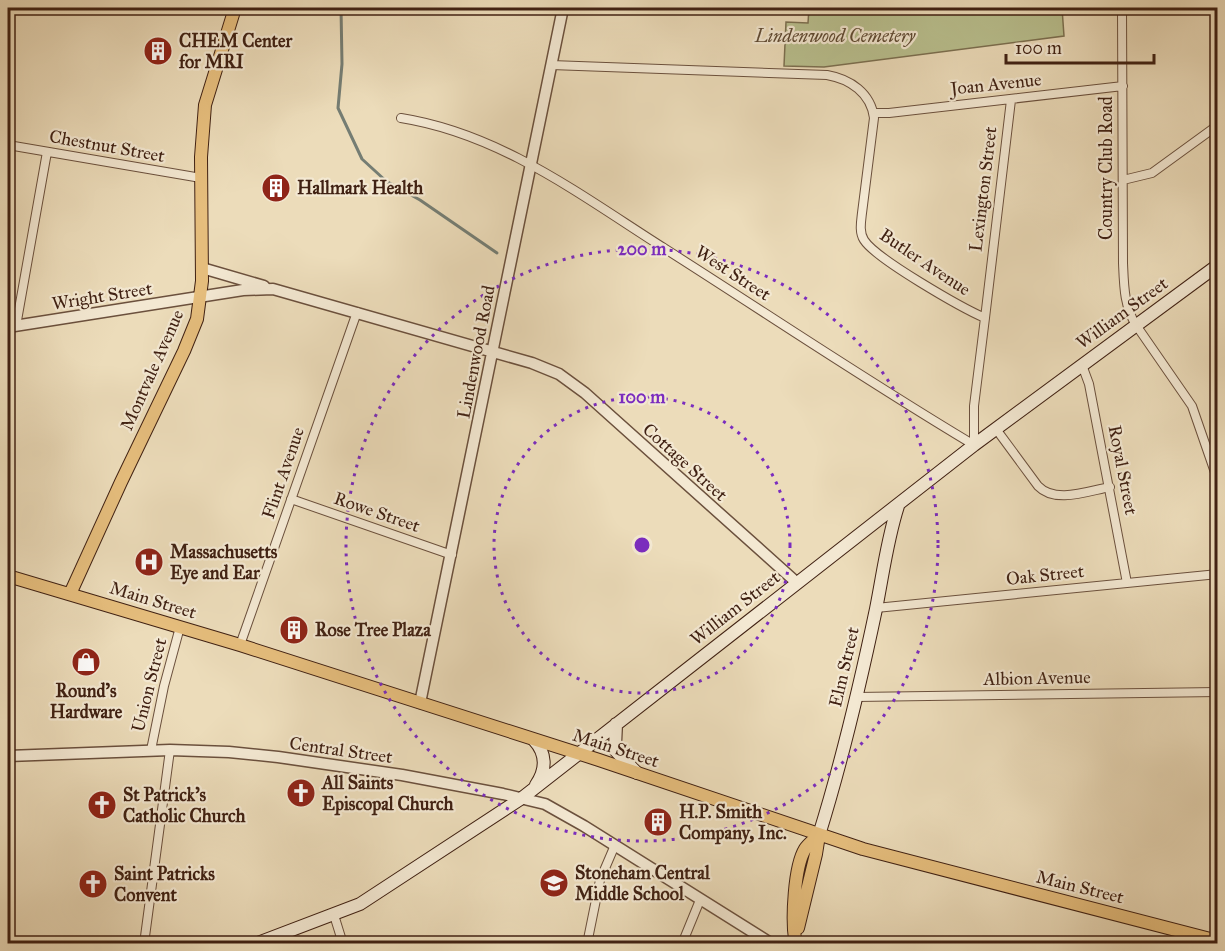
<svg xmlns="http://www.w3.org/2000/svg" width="1225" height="951" font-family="'IM FELL Great Primer',serif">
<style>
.green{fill:#b9c08f;stroke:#7c7051;stroke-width:1.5}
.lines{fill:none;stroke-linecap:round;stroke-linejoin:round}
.stream{stroke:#757d73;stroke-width:3}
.minor-casing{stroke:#6b503d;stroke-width:10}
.tertiary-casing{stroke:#6b503d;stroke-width:13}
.secondary-casing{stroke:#402113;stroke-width:14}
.primary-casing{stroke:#402113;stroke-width:14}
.minor{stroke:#f3e8d2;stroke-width:8}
.tertiary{stroke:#f3e8d2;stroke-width:10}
.secondary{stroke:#f3e8d2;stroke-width:12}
.primary{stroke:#e6be7d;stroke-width:12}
.ring{fill:none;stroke:#7b2cbf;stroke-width:3;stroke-dasharray:3 6}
.labels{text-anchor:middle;stroke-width:4.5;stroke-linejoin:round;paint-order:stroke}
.park-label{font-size:18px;font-style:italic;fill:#5e4932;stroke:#f3e8d2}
.poi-label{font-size:18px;font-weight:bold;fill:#402113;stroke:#f3e8d2;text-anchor:start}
.street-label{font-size:18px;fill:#402113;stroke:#f3e8d2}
.centre{fill:#7b2cbf;stroke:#f3e8d2;stroke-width:3}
.ring-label{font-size:18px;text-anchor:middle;font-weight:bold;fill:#7b2cbf;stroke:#f3e8d2;stroke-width:4.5;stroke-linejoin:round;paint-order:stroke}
</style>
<rect width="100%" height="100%" fill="#ecdcba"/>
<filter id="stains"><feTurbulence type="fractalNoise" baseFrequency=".00333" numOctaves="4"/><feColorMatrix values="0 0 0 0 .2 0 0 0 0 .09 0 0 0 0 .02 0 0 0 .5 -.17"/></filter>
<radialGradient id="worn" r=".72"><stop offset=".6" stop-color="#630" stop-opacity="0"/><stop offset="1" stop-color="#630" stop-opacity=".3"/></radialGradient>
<!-- green -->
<path class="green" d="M 809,8 L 1062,8 L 1064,36 L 824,67 L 784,66 L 786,22 L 808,23 Z"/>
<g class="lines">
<!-- stream -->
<path class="stream" d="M 341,8 L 342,64 L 338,108 L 362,159 L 386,181 L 420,200 L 497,253"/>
<!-- minor casing -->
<g class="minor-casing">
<path id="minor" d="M 1122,8 L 1123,263 C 1124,286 1124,306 1136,325 L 1192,406 L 1218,481
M 551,65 L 827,75 C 850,79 871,93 874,118 L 862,213 C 861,222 859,232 864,240 C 876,259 962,308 985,318 L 974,406 L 974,445
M 874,113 L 889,113 L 1123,86
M 401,118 C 502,134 583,197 667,250 C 769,315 870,383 974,445
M 8,145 L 201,178
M 1123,180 L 1152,173 L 1218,125
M 985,318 L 1011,100
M 16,326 L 47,152
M 1082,365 L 1089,384 L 1127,583
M 996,429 L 1038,486 C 1055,504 1088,491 1110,487
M 291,499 L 452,555
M 876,608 L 1218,574
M 240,645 L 357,312
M 856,697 L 1218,692
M 151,750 L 164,686 L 180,627
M 334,915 L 343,944
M 144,944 L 170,750
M 587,944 L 600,880 L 615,845
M 682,944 L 700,900"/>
</g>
<!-- tertiary casing -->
<g class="tertiary-casing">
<path id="tertiary" d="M 202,268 L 264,286
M 8,327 L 243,290 L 273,289 L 532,363 L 559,374 L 585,393 L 796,582
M 420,703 L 563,8
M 8,756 L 170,750 L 229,752 L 278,757 L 402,775 L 503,794 L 545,804 L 584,826 L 772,944"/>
</g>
<!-- secondary casing -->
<g class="secondary-casing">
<path id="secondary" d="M 616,724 L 615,750 L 637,773
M 534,740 C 546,753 547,769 536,785
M 819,835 C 842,761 860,685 876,609 C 883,574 887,540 898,506
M 255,944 L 360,904 L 522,798 L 974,445 L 1218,265"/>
</g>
<!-- primary casing -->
<g class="primary-casing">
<path id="primary" d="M 8,576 L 240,645 L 599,760 L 863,849 L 1218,941
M 70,594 L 121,482 L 184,351 L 197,319 L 202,281 L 201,157 L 205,105 L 235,8
M 798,928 L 816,854 L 819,835
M 795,939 C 792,919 794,867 805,849 C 808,844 815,839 819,835"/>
</g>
<!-- minor -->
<use href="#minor" class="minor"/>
<!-- tertiary -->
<use href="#tertiary" class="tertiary"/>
<!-- secondary -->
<use href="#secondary" class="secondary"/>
<!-- primary -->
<use href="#primary" class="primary"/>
</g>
<!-- distance rings -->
<g class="ring">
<circle cx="642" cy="545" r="148"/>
<circle cx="642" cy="545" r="296"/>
</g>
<!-- icons -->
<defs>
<g id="building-disc" transform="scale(1.5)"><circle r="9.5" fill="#8f2418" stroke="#f3e8d2"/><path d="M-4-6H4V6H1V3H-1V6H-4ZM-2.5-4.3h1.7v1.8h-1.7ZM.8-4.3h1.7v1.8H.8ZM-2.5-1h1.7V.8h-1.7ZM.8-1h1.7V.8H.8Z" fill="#fff"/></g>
<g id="hospital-disc" transform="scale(1.5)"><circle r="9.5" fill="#8f2418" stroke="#f3e8d2"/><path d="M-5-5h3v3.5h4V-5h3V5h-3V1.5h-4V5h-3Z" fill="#fff"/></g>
<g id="shop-disc" transform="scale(1.5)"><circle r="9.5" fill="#8f2418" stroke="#f3e8d2"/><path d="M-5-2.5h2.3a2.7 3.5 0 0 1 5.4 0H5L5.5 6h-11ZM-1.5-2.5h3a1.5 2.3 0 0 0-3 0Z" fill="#fff"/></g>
<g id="church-disc" transform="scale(1.5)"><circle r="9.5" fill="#8f2418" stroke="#f3e8d2"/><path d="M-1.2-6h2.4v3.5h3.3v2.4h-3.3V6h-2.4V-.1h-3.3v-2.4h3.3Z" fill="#fff"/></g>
<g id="school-disc" transform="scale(1.5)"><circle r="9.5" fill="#8f2418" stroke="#f3e8d2"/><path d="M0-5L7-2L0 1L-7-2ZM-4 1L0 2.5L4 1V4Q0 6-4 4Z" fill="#fff"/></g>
</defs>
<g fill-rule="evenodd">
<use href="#building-disc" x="158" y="51"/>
<use href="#building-disc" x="276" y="188"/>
<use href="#hospital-disc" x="149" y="562"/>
<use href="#building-disc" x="294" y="630"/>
<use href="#shop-disc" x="86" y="662"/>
<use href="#church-disc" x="301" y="793"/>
<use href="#church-disc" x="102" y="805"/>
<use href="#building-disc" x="658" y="822"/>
<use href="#school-disc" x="554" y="883"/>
<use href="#church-disc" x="93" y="884"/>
</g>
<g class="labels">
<!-- park labels -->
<g class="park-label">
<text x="835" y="42">Lindenwood Cemetery</text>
</g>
<!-- poi labels -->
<g class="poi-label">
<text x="179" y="47">CHEM Center<tspan x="179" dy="21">for MRI</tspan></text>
<text x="297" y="194">Hallmark Health</text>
<text x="170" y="558">Massachusetts<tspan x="170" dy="21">Eye and Ear</tspan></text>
<text x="315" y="636">Rose Tree Plaza</text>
<text x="86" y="697" text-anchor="middle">Round's<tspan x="86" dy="21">Hardware</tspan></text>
<text x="322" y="789">All Saints<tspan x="322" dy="21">Episcopal Church</tspan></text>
<text x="123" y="801">St Patrick's<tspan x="123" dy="21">Catholic Church</tspan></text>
<text x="679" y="818">H.P. Smith<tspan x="679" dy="21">Company, Inc.</tspan></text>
<text x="575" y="879">Stoneham Central<tspan x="575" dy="21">Middle School</tspan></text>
<text x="114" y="880">Saint Patricks<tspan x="114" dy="21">Convent</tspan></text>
</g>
<!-- street labels -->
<g class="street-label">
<text transform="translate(996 84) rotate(-6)" y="6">Joan Avenue</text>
<text transform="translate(107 146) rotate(10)" y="6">Chestnut Street</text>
<text transform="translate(1106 168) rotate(-90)" y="6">Country Club Road</text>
<text transform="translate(983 189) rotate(-83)" y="6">Lexington Street</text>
<text transform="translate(925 262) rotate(34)" y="6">Butler Avenue</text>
<text transform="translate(733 273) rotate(33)" y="6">West Street</text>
<text transform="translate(102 296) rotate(-9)" y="6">Wright Street</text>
<text transform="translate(1122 313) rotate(-36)" y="6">William Street</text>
<text transform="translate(476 352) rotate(-79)" y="6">Lindenwood Road</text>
<text transform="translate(152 370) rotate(-66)" y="6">Montvale Avenue</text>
<text transform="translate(685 462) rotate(42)" y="6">Cottage Street</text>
<text transform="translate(1123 470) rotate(79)" y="6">Royal Street</text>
<text transform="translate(283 473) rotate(-71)" y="6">Flint Avenue</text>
<text transform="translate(377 512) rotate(19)" y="6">Rowe Street</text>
<text transform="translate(1045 575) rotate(-6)" y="6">Oak Street</text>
<text transform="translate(153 600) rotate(17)" y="6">Main Street</text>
<text transform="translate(735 608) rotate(-38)" y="6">William Street</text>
<text transform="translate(844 667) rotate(-77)" y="6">Elm Street</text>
<text transform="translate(1037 678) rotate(-1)" y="6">Albion Avenue</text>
<text transform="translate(149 685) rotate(-76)" y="6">Union Street</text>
<text transform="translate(616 748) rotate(18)" y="6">Main Street</text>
<text transform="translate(341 750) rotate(8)" y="6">Central Street</text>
<text transform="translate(1080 887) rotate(14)" y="6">Main Street</text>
</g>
</g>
<circle cx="642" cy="545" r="9" class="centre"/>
<g class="ring-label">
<text x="642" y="255">200 m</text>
<text x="642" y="403">100 m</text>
</g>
<!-- margin -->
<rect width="1225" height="951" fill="none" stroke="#ecdcba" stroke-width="30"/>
<rect x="9" y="9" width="1207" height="933" fill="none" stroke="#402113" stroke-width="3"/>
<rect x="15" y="15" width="1195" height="921" fill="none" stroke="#402113" stroke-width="1.5"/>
<!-- scale -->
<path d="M1006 54v9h148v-9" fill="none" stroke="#402113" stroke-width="3"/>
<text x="1015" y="54" font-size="18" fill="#402113" stroke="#f3e8d2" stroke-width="4.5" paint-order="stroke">100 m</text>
<rect width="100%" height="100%" filter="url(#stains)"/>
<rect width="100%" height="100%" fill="url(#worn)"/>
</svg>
